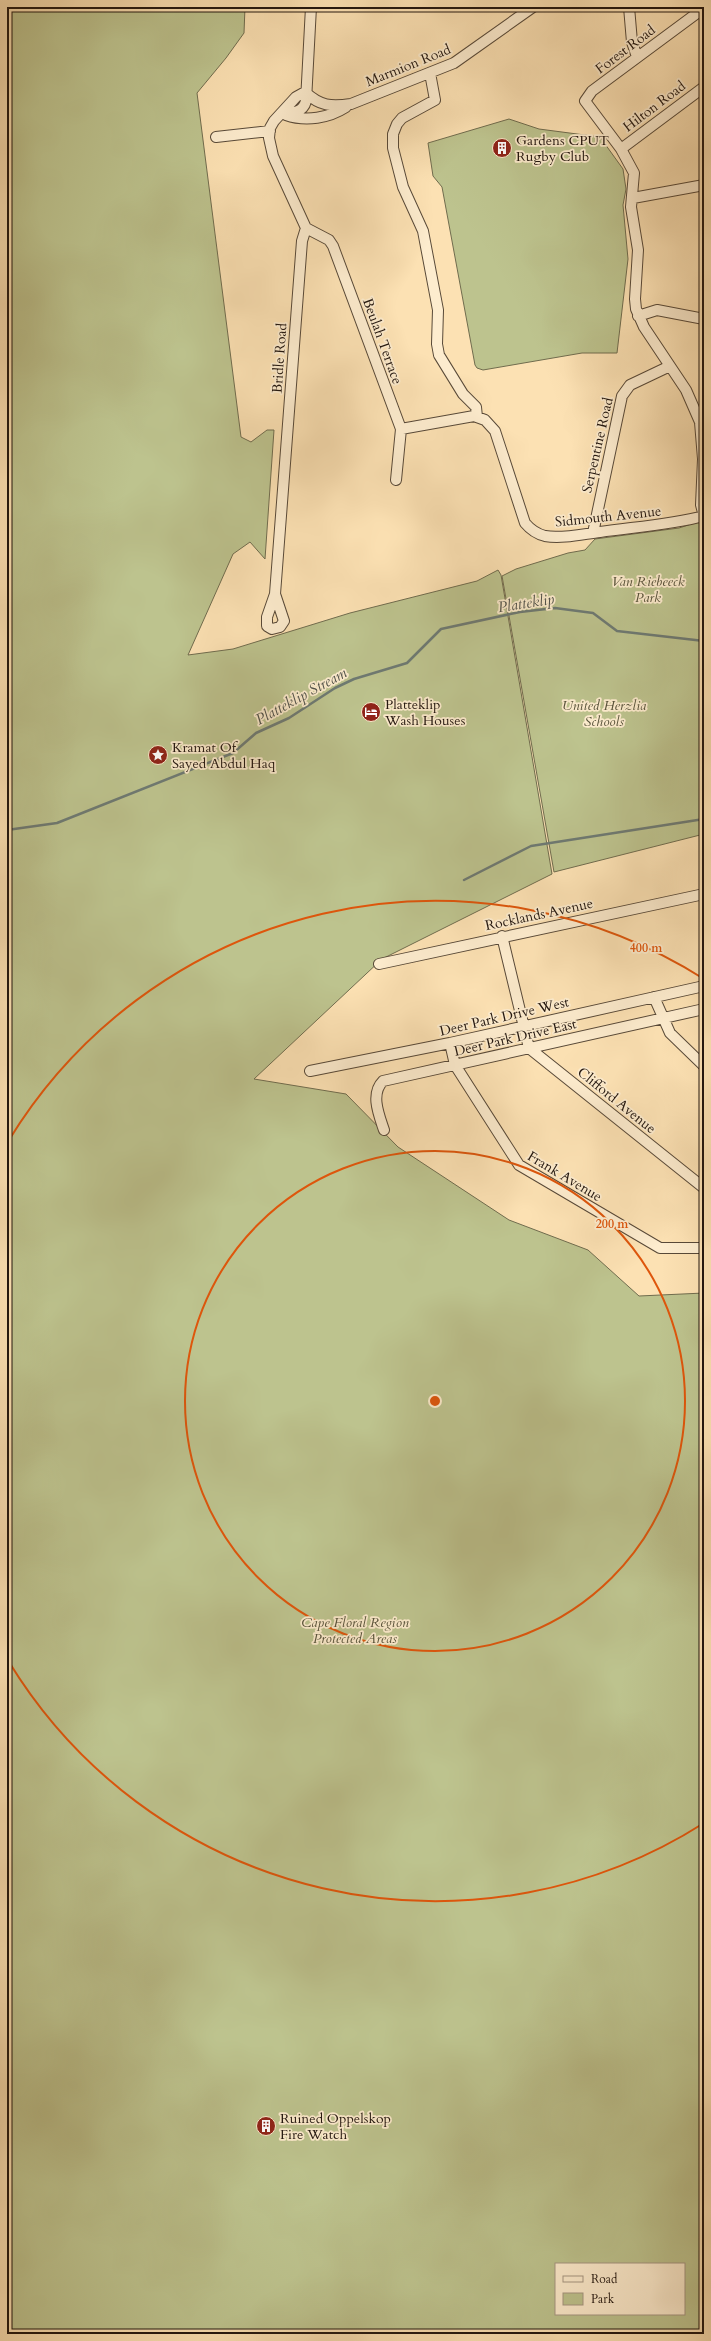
<svg xmlns="http://www.w3.org/2000/svg" width="711" height="2341" font-family="Cardo,serif">
<style>
.green{fill:#bdc38e;stroke:#706c4e;fill-rule:evenodd}
.lines{fill:none;stroke-linecap:round;stroke-linejoin:round}
.stream{stroke:#6e7a73;stroke-width:2.5}
.minor-casing{stroke:#584938;stroke-width:12}
.minor{stroke:#fdecce;stroke-width:10}
.ring{fill:none;stroke:#de560c;stroke-width:2}
.labels{text-anchor:middle;stroke-width:3.5;stroke-linejoin:round;paint-order:stroke}
.street-label{font-size:14px;fill:#22160f;stroke:#fdecce}
.poi-label{font-size:14px;fill:#22160f;stroke:#fdecce;text-anchor:start}
.park-label{font-size:14px;font-style:italic;fill:#58533b;stroke:#fdecce}
.water-label{font-size:15px;font-style:italic;fill:#4e5049;stroke:#fdecce}
.centre{fill:#de560c;stroke:#fdecce;stroke-width:2}
.ring-label{font-size:12px;text-anchor:middle;font-weight:bold;fill:#de560c;stroke:#fdecce;stroke-width:3.5;stroke-linejoin:round;paint-order:stroke}
</style>
<rect width="100%" height="100%" fill="#fce1b3"/>
<filter id="stains"><feTurbulence type="fractalNoise" baseFrequency=".005" numOctaves="4"/><feColorMatrix values="0 0 0 0 .2 0 0 0 0 .09 0 0 0 0 .02 0 0 0 .5 -.17"/></filter>
<radialGradient id="worn" r=".72"><stop offset=".6" stop-color="#630" stop-opacity="0"/><stop offset="1" stop-color="#630" stop-opacity=".3"/></radialGradient>
<!-- green -->
<path class="green" d="M 7,7 L 245,7 L 244,33 L 226,58 L 197,93 L 241,437 L 251,442 L 267,430 L 274,430 L 265,559 L 250,542 L 233,554 L 188,655 L 233,649 L 350,613 L 477,581 L 498,570 L 501,575 L 552,874 L 382,959 L 254,1079 L 346,1094 L 398,1147 L 509,1220 L 588,1250 L 639,1296 L 704,1293 L 704,2334 L 7,2334 ZM 556,2264 L 684,2264 L 684,2314 L 556,2314 Z
M 509,119 L 539,129 L 600,137 L 623,169 L 626,189 L 623,205 L 628,259 L 617,353 L 582,353 L 483,370 L 477,368 L 475,365 L 442,187 L 433,176 L 428,143 Z
M 704,520 L 704,834 L 554,872 L 502,576 L 516,569 L 568,553 L 585,550 L 595,539 L 679,528 Z"/>
<g class="lines">
<!-- stream -->
<path class="stream" d="M 7,830 L 57,823 L 233,753 L 256,733 L 289,718 L 335,688 L 354,679 L 407,663 L 441,629 L 520,612 L 555,608 L 593,613 L 617,631 L 704,641
M 464,880 L 531,846 L 704,819"/>
<!-- minor casing -->
<g class="minor-casing">
<path id="minor" d="M 629,7 L 632,42 L 637,57
M 430,73 L 435,100 L 402,118 L 397,124 L 393,134 L 393,148 L 403,187 L 423,231 L 438,310 L 437,344 L 439,355 L 463,394 L 476,407 L 477,417
M 305,92 C 320,106 331,107 351,104 L 454,63 L 533,7
M 282,113 C 292,113 303,113 306,101 L 311,7
M 286,115 C 306,122 329,118 346,107
M 216,137 L 270,131
M 621,149 L 704,87
M 633,198 L 704,185
M 306,228 L 329,240 L 333,246 L 401,429 L 396,480
M 638,316 L 657,310 L 704,319
M 401,429 L 474,416 L 485,420 L 495,431 L 525,523 C 530,529 537,534 545,536 C 562,539 583,534 600,532 C 635,527 670,525 704,516
M 704,516 L 701,505 L 703,459 L 700,422 L 686,390 L 644,327 L 636,309 L 635,299 L 638,250 L 631,207 L 634,173 L 621,149 L 585,101 L 592,91 L 704,8
M 593,533 L 622,396 L 630,385 L 670,366
M 275,594 L 302,241 L 306,228 L 273,156 L 269,138 L 270,128 L 274,121 L 296,97 L 305,92
M 275,594 L 284,621 L 280,627 L 272,629 L 267,626 L 267,617 Z
M 502,936 L 529,1048 L 704,1188
M 379,964 L 704,894
M 654,997 L 670,1033 L 704,1066
M 450,1043 L 455,1065 L 519,1165 L 660,1248 L 704,1248
M 310,1071 L 450,1043 L 704,986
M 384,1130 C 379,1115 370,1094 383,1081 L 704,1009"/>
</g>
<!-- minor -->
<use href="#minor" class="minor"/>
</g>
<!-- distance rings -->
<g class="ring">
<circle cx="435" cy="1401" r="250"/>
<path d="M704 1823A500 500 0 0 1 9 1662M9 1140A500 500 0 0 1 704 979"/>
</g>
<!-- icons -->
<defs>
<g id="building-disc" transform="scale(1)"><circle r="9.5" fill="#8f2418" stroke="#fdecce"/><path d="M-4-6H4V6H1V3H-1V6H-4ZM-2.5-4.3h1.7v1.8h-1.7ZM.8-4.3h1.7v1.8H.8ZM-2.5-1h1.7V.8h-1.7ZM.8-1h1.7V.8H.8Z" fill="#fff"/></g>
<g id="hotel-disc" transform="scale(1)"><circle r="9.5" fill="#8f2418" stroke="#fdecce"/><path d="M-6-4.5h1.5V1H6V5H4.5V3h-9V5H-6ZM-4 0a1.8 1.8 0 1 1 3.6 0ZM.5 0V-2.5h3Q6-2.5 6 0Z" fill="#fff"/></g>
<g id="sight-disc" transform="scale(1)"><circle r="9.5" fill="#8f2418" stroke="#fdecce"/><path d="M0-6L1.8-2.2L6-1.7L2.9 1.2L3.7 5.4L0 3.3L-3.7 5.4L-2.9 1.2L-6-1.7L-1.8-2.2Z" fill="#fff"/></g>
</defs>
<g fill-rule="evenodd">
<use href="#building-disc" x="502" y="148"/>
<use href="#hotel-disc" x="371" y="712"/>
<use href="#sight-disc" x="158" y="755"/>
<use href="#building-disc" x="266" y="2126"/>
</g>
<g class="labels">
<!-- street labels -->
<g class="street-label">
<text transform="translate(625 49) rotate(-37)" y="5">Forest Road</text>
<text transform="translate(408 65) rotate(-22)" y="5">Marmion Road</text>
<text transform="translate(654 106) rotate(-37)" y="5">Hilton Road</text>
<text transform="translate(383 341) rotate(70)" y="5">Beulah Terrace</text>
<text transform="translate(279 358) rotate(-86)" y="5">Bridle Road</text>
<text transform="translate(597 445) rotate(-77)" y="5">Serpentine Road</text>
<text transform="translate(608 516) rotate(-6)" y="5">Sidmouth Avenue</text>
<text transform="translate(539 914) rotate(-12)" y="5">Rocklands Avenue</text>
<text transform="translate(504 1016) rotate(-13)" y="5">Deer Park Drive West</text>
<text transform="translate(515 1037) rotate(-13)" y="5">Deer Park Drive East</text>
<text transform="translate(617 1100) rotate(39)" y="5">Clifford Avenue</text>
<text transform="translate(565 1176) rotate(31)" y="5">Frank Avenue</text>
</g>
<!-- poi labels -->
<g class="poi-label">
<text x="516" y="145">Gardens CPUT<tspan x="516" dy="16">Rugby Club</tspan></text>
<text x="385" y="709">Platteklip<tspan x="385" dy="16">Wash Houses</tspan></text>
<text x="172" y="752">Kramat Of<tspan x="172" dy="16">Sayed Abdul Haq</tspan></text>
<text x="280" y="2123">Ruined Oppelskop<tspan x="280" dy="16">Fire Watch</tspan></text>
</g>
<!-- park labels -->
<g class="park-label">
<text x="648" y="586">Van Riebeeck<tspan x="648" dy="16">Park</tspan></text>
<text x="604" y="710">United Herzlia<tspan x="604" dy="16">Schools</tspan></text>
<text x="355" y="1627">Cape Floral Region<tspan x="355" dy="16">Protected Areas</tspan></text>
</g>
<!-- water labels -->
<g class="water-label">
<text transform="translate(526 603) rotate(-9)" y="5">Platteklip</text>
<text transform="translate(301 696) rotate(-29)" y="5">Platteklip Stream</text>
</g>
</g>
<circle cx="435" cy="1401" r="6" class="centre"/>
<g class="ring-label">
<text x="646" y="952">400 m</text>
<text x="612" y="1228">200 m</text>
</g>
<!-- margin -->
<rect width="711" height="2341" fill="none" stroke="#fce1b3" stroke-width="24"/>
<rect x="8" y="8" width="695" height="2325" fill="none" stroke="#22160f" stroke-width="2"/>
<rect x="12" y="12" width="687" height="2317" fill="none" stroke="#22160f"/>
<!-- legend -->
<rect x="555" y="2263" width="130" height="52" fill="#fdecce" stroke="#a59682"/>
<rect x="563" y="2276" width="20" height="6" fill="#fdecce" stroke="#a59682"/>
<text x="591" y="2283" font-size="12" fill="#22160f">Road</text>
<rect x="563" y="2293" width="20" height="12" fill="#bdc38e" stroke="#a59682"/>
<text x="591" y="2303" font-size="12" fill="#22160f">Park</text>
<rect width="100%" height="100%" filter="url(#stains)"/>
<rect width="100%" height="100%" fill="url(#worn)"/>
</svg>
